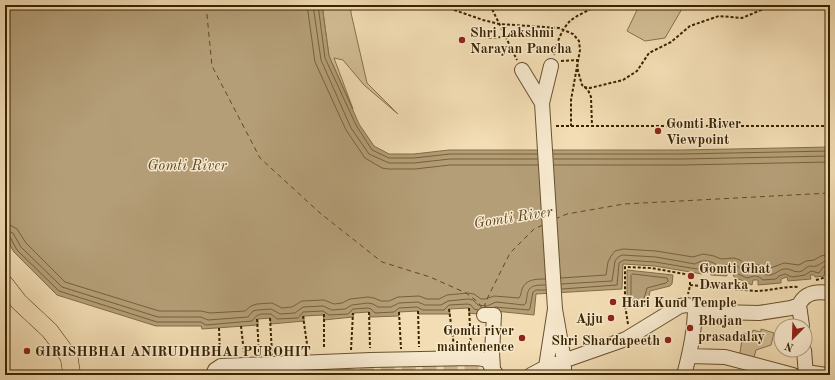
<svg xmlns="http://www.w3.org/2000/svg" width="835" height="380" font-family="'Old Standard TT',serif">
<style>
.green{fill:#d3be96;stroke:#86714c}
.water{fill:#b49e77;stroke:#836d48}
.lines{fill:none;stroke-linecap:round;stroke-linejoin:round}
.shore{stroke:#76613c;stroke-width:1}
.ferry{stroke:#5e4924;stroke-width:1;stroke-dasharray:5 4;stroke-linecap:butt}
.minor-tunnel{stroke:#ceb890;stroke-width:14;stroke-dasharray:14 7;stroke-linecap:butt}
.minor-casing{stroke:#68522e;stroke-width:16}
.major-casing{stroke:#392401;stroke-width:18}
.path{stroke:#392401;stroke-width:2;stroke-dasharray:3 2;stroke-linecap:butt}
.minor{stroke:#f7e9ce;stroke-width:14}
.major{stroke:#f3ddb4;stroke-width:17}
.poi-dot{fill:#8f2418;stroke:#f7e9ce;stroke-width:1.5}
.labels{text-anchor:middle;stroke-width:3;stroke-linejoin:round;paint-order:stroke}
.poi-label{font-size:14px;font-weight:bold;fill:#392401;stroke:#f7e9ce;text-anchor:start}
.water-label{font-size:15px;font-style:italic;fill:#5e4924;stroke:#f7e9ce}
</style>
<rect width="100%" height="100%" fill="#f3ddb4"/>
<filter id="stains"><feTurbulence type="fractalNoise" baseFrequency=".005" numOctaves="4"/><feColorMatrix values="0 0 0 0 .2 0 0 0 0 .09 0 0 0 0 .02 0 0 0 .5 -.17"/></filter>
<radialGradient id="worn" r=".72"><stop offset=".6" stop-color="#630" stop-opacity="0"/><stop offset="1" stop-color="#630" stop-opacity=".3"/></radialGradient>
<!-- green -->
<path class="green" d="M 322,5 L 351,5 L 351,13 L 367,83 L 398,114 L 364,85 L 343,60 L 334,58 L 353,109 L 329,56 Z
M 634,5 L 688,5 L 683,7 L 665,38 L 645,41 L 627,31 L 637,10 Z
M 761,329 L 774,333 L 771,345 L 756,350 L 753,361 L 739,359 L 743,333 L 752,335 L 753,330 L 761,332 Z"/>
<!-- water -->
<path class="water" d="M 5,5 L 322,5 L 329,56 L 359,124 L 374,146 L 389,154 L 414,154 L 449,150 L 682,150 L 830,147 L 830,269 L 825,270 L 824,276 L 815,277 L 814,275 L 810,275 L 811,279 L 788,281 L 787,277 L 781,279 L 781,283 L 758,285 L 758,280 L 753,280 L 752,285 L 734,277 L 733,273 L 727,273 L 727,276 L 711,275 L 711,271 L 703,269 L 702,274 L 655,266 L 623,264 L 622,289 L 536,294 L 534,315 L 495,311 L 484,315 L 469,313 L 469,308 L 449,309 L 450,314 L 418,314 L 418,311 L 399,312 L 399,316 L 370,317 L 369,312 L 354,313 L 353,317 L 324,320 L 323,315 L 304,316 L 304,321 L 271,324 L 270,318 L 258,319 L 258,325 L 202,329 L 201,326 L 156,326 L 57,295 L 14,252 L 5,237 Z
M 627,270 L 673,275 L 672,284 L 670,286 L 650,291 L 647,307 L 627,305 Z"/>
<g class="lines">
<!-- shore -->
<path class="shore" d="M 307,5 L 315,62 L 346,130 L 365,158 L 382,168 L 388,169 L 415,169 L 450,165 L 538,165
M 313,5 L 321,60 L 351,128 L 369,154 L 389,163 L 414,163 L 450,159 L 538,159
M 318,5 L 325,58 L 356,125 L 372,150 L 389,158 L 414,158 L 450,154 L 537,154
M 553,154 L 682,154 L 830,151
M 554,159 L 682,159 L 830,156
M 554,165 L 682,165 L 830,162
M 5,224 L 12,226 L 17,229 L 26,243 L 65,282 L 159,311 L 201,311 L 210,313 L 245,311 L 251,306 L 257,304 L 272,303 L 282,308 L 292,307 L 302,301 L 324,300 L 334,304 L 342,303 L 350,299 L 368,297 L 374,298 L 381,301 L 389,301 L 398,297 L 419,296 L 427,299 L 439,299 L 447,295 L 468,293 L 474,294 L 481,299 L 485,299 L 494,296 L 519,298 C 521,295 521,293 522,289 C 526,279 536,279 545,279
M 5,230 L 13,233 L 21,247 L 62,287 L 158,317 L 201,317 L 208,320 L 248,317 L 253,311 L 257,310 L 271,309 L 280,314 L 295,313 L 303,307 L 323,306 L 332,310 L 345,309 L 352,305 L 368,303 L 373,304 L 378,307 L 391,307 L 399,303 L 418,302 L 425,305 L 441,305 L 448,301 L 468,299 L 473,300 L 478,305 L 487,306 L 496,302 L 524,305 L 526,303 C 528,287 529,285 545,285
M 5,235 L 10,237 L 17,250 L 59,291 L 157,322 L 201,322 L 206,325 L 252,321 C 258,313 260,314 271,314 L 277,319 L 298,318 L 303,312 L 323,311 L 329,315 L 348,314 L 353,309 L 368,308 L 371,309 L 375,313 L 394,312 L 399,308 L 417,307 L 423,310 L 444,310 L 449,305 L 468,304 L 471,305 L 474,309 L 478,310
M 633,274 L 667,278 L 668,281 L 666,283 L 647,288 L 643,302 L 633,301 L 631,300 L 631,276 Z
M 561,278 L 606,275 L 608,262 L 611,256 L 615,251 L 623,249 L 656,251 L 693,257 L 703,254 L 714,256 L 721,259 L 734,258 L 740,260 L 747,266 L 759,265 L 768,269 L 784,263 L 799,265 L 806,261 L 814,260 L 821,256 L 830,254
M 561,284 L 612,281 L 615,261 L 618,257 L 622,255 L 656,257 L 695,264 C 703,259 712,260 719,267 C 742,258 737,272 747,273 C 751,273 754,270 759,271 C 762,272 764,275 767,275 C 774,276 778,270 784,269 C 791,268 795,274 802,271 C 804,270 805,268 807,267 C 810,265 813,267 816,266 C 822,264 822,261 830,260
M 562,289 L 617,285 L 619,263 L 624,260 L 655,262 L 697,269 C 704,263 710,265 716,272 L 723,272 L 727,269 L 733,269 L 736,271 L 738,274 L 747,278 C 755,276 756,274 763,280 L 776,279 L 779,276 L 785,274 L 792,277 L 805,275 L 811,271 L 819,273 L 823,267 L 830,265
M 495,307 L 529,310 L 530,308 L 533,292 L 536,290 L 546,290"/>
<!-- ferry -->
<path class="ferry" d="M 206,5 L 212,66 L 260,158 L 320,213 L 382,262 L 430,277 L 466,293 L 478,302 L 482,308
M 555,219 L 567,214 L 624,204 L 830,193
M 485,308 L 485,304 L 488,297 L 510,253 L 534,229 L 543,225"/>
<!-- minor-tunnel -->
<path class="minor-tunnel" d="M 276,375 L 322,370 L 389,366 L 485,366 L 493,370"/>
<!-- minor casing -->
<g class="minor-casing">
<path id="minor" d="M 522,70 L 542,103 L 555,309 L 564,361 L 564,375
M 542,103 L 551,66
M 799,305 L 802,326
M 555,309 L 546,367 L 626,339 L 680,306 L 687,305 L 717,312 L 759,313 L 791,308 L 799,305 C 805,292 817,291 830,293
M 484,315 L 494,315 L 492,353 L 493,369
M 804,350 L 806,375
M 689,356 L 725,357 L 793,375
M 806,372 L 826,375
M 213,375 L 215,370 L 221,366 L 371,360 L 472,358 C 495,359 485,362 497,375
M 531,375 L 546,367 L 544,375
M 684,375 C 690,353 695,330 695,307"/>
</g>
<!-- major casing -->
<g class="major-casing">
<path id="major" d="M 5,284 L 19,302 L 50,331 L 69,357 L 72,375"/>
</g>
<!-- path -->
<path class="path" d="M 440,5 L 483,20 L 499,24 L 559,28 L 573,34 L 579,41 L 580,50 L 571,100 L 571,126
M 490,5 L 517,60
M 474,34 C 485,37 494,41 505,35
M 554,55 C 556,44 562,29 570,21 C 577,15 590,10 598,5
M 561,61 L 577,60 L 578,71 L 582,85 L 588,90 L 591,97 L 592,126
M 584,87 L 590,88 L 623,80 L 637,71 L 649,53 L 671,42 L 690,26 L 719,16 L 742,18 L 773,5
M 556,126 L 830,126
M 816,280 L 830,276
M 690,285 L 755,291 C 770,291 784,286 798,287
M 469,308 L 471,347
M 449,309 L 454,346
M 418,311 L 419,347
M 369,312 L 370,348
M 399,312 L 401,349
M 324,314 L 324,349
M 303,316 L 308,351
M 270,318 L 272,353
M 257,319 L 259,353
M 628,324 L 625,305 L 625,267 L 651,268 L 690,275 L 690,286 L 688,294
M 241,326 L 244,353
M 219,328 L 220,355
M 351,350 L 353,313"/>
<!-- minor -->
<use href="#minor" class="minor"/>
<!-- major -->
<use href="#major" class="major"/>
</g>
<!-- markers -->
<g class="poi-dot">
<circle cx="462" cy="40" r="4"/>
<circle cx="658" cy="131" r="4"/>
<circle cx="691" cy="276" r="4"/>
<circle cx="613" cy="302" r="4"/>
<circle cx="611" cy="318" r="4"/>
<circle cx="690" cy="328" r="4"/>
<circle cx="522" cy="338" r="4"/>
<circle cx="668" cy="340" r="4"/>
<circle cx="27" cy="351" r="4"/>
</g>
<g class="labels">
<!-- poi labels -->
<g class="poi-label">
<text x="470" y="37">Shri Lakshmi<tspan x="470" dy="16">Narayan Pancha</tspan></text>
<text x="666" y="128">Gomti River<tspan x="666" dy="16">Viewpoint</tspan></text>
<text x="699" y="273">Gomti Ghat<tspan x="699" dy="16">Dwarka</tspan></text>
<text x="621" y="307">Hari Kund Temple</text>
<text x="603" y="323" text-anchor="end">Ajju</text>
<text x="698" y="325">Bhojan<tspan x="698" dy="16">prasadalay</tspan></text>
<text x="514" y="335" text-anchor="end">Gomti river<tspan x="514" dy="16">maintenence</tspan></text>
<text x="660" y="345" text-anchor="end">Shri Shardapeeth</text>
<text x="35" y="356">GIRISHBHAI ANIRUDHBHAI PUROHIT</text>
</g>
<!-- water labels -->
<g class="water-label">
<text x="187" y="170">Gomti River</text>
<text transform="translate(513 217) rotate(-9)" y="5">Gomti River</text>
</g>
</g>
<!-- margin -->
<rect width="835" height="380" fill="none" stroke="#f3ddb4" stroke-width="20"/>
<rect x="6" y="6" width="823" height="368" fill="none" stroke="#392401" stroke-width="2"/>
<rect x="10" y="10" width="815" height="360" fill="none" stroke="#392401"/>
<!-- north arrow -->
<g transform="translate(793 338) rotate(203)"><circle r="19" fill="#f7e9ce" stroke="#ab9a7c"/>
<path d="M0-3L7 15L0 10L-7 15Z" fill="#8f2418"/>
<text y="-6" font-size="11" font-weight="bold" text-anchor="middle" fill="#392401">N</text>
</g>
<rect width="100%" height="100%" filter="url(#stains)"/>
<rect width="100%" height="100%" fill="url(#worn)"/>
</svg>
